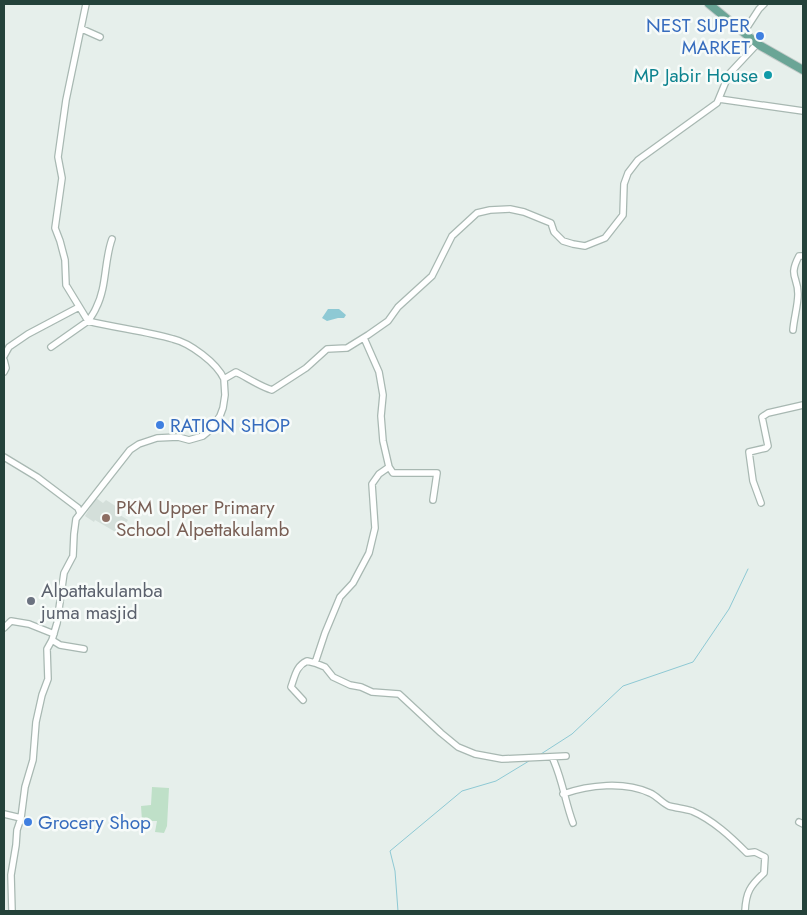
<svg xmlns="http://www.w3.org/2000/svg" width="807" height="915" font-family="Jost,sans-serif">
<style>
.built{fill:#d4dfda}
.green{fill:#bfe0c8}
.water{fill:#8ec9d4}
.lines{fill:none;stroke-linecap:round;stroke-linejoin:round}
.stream{stroke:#8ec9d4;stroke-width:1}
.minor-casing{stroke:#a8b8b2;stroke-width:8}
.major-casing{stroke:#c2cac8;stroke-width:10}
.minor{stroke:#fff;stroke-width:5.5}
.major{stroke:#6aa596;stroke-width:8}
.shop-dot{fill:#3f7fe0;stroke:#f7fbf9;stroke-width:2}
.culture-dot{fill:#0f9aa8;stroke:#f7fbf9;stroke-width:2}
.education-dot{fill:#8d6e63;stroke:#f7fbf9;stroke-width:2}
.worship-dot{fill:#6b7280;stroke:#f7fbf9;stroke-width:2}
.labels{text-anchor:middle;stroke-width:5;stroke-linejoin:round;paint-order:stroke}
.shop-label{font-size:19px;fill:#366cbe;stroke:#f7fbf9;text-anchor:start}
.culture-label{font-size:19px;fill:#0d838f;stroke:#f7fbf9;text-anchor:end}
.education-label{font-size:19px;fill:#785e54;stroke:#f7fbf9;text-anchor:start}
.worship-label{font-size:19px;fill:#5b616d;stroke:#f7fbf9;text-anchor:start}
</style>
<rect width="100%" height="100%" fill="#e6efeb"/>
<!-- built -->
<path class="built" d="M 96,498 L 103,503 L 106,500 L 117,507 L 115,512 L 128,520 L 119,534 L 95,520 L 94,522 L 85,516 Z"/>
<!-- green -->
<path class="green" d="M 152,787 L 169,788 L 167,826 L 164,833 L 155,832 L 157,821 L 142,821 L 141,806 L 151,805 Z"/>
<!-- water -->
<path class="water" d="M 328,309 L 339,309 L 346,315 L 344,318 L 338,318 L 327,321 L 322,318 Z"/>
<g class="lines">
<!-- stream -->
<path class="stream" d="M 541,754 L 572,734 L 623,686 L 693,662 L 729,609 L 748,569
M 398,911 L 395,871 L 390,851 L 462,791 L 496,781 L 529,761"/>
<!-- minor casing -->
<g class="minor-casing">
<path id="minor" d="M 86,4 L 66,100 L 58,157 L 62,178 L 55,228 L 60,241 L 65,260 L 66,285 L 88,321 C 91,317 94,313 96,308 C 107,287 104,261 112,239
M 82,29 L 100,37
M 744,32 L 759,9 L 764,4
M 719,99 L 803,111
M 793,330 C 794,318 798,305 798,294 C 798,276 788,277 799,256 L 803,256
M 364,338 L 379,372 L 383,395 L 381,416 L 383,441 L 389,467 L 379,474 L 372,484 L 375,528 L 369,553 L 353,583 L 340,597 L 325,633 L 315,663 L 325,667 L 333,677 L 350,685 L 361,687 L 372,692 L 399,694 L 441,733 L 458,747 L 475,754 L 502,759 L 566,756
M 51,347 L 88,321 C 116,328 145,331 173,339 C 190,343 217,363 224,379
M 4,356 L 9,347 L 28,334 L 79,307
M 4,360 L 6,368 L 4,372
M 4,457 L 37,477 L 78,508 L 80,513
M 389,467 L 393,473 L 437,473 L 433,500
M 761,503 L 753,481 L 749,452 L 766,448 L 768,446 L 762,417 L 768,413 L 803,405
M 4,628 L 11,621 L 29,624 L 54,634
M 52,640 L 60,645 L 84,649
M 303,700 L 291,687 C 295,676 296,666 307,661 L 315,663
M 552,757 C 562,777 565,802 573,823
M 563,794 C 589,785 624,781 650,793 C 657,796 662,803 669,806 C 677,808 685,809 692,811 C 713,820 731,837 747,853 L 755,852 L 765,857 L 764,873 C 750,886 746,892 745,911
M 4,814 L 21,818
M 799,822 L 803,824
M 12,911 L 11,875 L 16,845 L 17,830 L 21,818 L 25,787 L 33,760 L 36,722 L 42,695 L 48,679 L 47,649 L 52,640 L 57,623 L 64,573 L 73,556 L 74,534 L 76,519 L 130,450 L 139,444 L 157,438 L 178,437 L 189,440 L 203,436 L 209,431 L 220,416 L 223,408 L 225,395 L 224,379 L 236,372 C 248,378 259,386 272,390 L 306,368 L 327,349 L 347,348 L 368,335 L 388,321 L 398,307 L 432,276 L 452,236 L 477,213 L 490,210 L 510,209 L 524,212 L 551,223 L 554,232 L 563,241 L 573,244 L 585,246 L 605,238 L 623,215 L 624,184 L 628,173 L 638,160 L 717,103 L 729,74 L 757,44"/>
</g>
<!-- major casing -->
<g class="major-casing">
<path id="major" d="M 709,4 L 759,45 L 803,70"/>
</g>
<!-- minor -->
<use href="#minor" class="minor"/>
<!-- major -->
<use href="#major" class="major"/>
</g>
<!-- markers -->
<g class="shop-dot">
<circle cx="760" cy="36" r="5"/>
<circle cx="160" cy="425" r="5"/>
<circle cx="28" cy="822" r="5"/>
</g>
<circle class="culture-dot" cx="768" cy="75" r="5"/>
<circle class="education-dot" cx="106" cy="518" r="5"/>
<circle class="worship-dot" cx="31" cy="601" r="5"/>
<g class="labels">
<!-- shop labels -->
<g class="shop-label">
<text x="750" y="32" text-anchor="end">NEST SUPER<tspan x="750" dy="22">MARKET</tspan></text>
<text x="170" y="432">RATION SHOP</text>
<text x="38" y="829">Grocery Shop</text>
</g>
<!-- culture labels -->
<g class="culture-label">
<text x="758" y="82">MP Jabir House</text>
</g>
<!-- education labels -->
<g class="education-label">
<text x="116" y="514">PKM Upper Primary<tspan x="116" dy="22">School Alpettakulamb</tspan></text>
</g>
<!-- worship labels -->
<g class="worship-label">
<text x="41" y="597">Alpattakulamba<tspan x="41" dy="22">juma masjid</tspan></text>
</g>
</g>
<!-- border -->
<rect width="807" height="915" fill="none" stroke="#24423a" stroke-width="10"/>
</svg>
